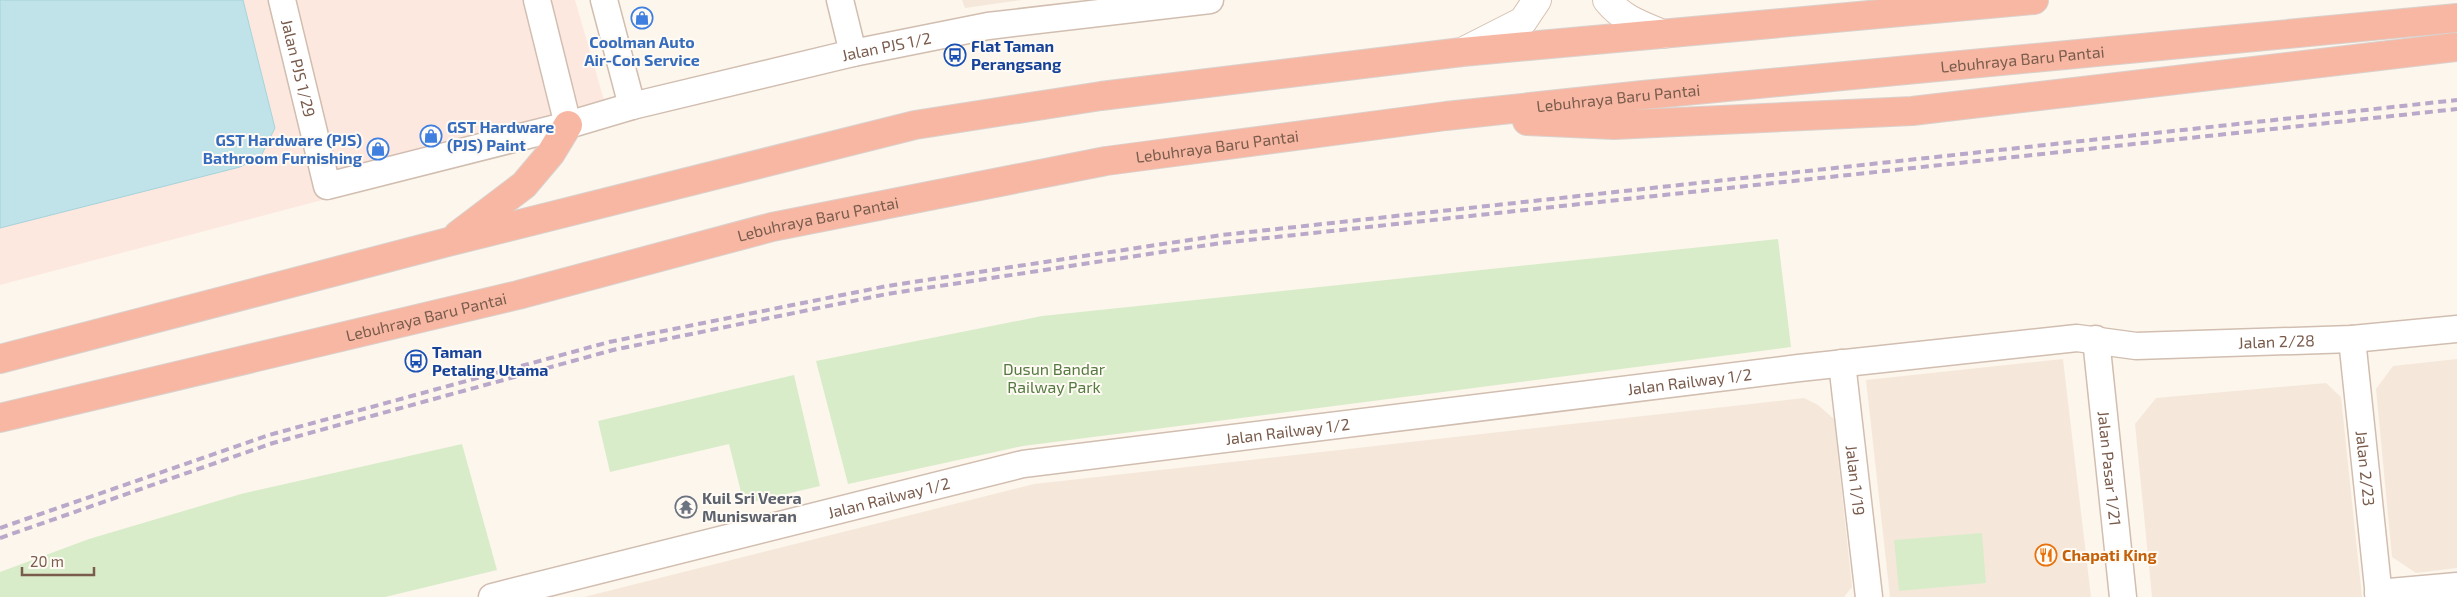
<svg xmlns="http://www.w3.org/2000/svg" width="2457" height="597" font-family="'Exo 2',sans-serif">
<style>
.residential{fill:#f5e8da}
.commercial{fill:#fde8e0}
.green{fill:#d8ecc9}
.water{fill:#bfe3e8;stroke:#a5d3da}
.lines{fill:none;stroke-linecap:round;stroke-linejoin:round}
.street-casing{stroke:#d1beb0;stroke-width:29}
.secondary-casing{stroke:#d6c0b0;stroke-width:30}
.highway-casing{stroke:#dad1cd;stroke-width:30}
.street{stroke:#fff;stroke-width:26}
.secondary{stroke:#fff;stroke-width:28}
.highway{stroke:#f7b7a3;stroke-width:28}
.rail{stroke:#b9a8c9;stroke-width:4;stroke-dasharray:8 5;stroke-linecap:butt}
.labels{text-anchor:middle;stroke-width:4;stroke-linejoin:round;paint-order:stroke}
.shop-label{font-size:16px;font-weight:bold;fill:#366cbe;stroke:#fffaf3}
.transit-label{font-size:16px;font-weight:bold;fill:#164399;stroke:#fffaf3;text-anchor:start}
.street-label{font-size:16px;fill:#7a5c4d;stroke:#fffaf3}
.park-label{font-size:16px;fill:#537a41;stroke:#fffaf3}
.worship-label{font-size:16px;font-weight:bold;fill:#5b616d;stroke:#fffaf3;text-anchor:start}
.food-label{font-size:16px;font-weight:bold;fill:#c56008;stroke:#fffaf3;text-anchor:start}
</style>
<rect width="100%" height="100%" fill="#fdf6ec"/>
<!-- residential -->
<path class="residential" d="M 962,0 L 1022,0 L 965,8 Z
M 2063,359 L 2091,597 L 1890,597 L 1866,380 Z
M 2457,359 L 2457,568 L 2416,573 L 2392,557 L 2376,389 L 2393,366 Z
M 2326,383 L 2341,397 L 2362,597 L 2152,597 L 2135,424 L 2156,398 Z
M 1804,398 L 1818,405 L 1834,419 L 1852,587 L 1844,597 L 584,597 L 1034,484 Z"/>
<!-- commercial -->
<path class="commercial" d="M 0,0 L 575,0 L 611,124 L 0,285 Z"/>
<!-- green -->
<path class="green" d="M 1778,239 L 1791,347 L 1023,446 L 848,484 L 816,361 L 1042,316 Z
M 794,375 L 820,486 L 744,504 L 729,444 L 610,472 L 598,421 Z
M 462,444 L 497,570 L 385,597 L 0,597 L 0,572 L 89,539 L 241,494 Z
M 1982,533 L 1986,583 L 1899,591 L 1894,540 Z"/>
<!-- water -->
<path class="water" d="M 0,0 L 243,0 L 275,128 L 261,156 L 240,167 L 0,228 Z"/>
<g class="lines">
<!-- street casing -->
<g class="street-casing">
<g id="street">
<path id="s1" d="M 282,0 L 327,186 L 568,125 L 632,106 L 853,53 L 988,26 L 1210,0"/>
<path d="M 537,0 L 568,125"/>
<path d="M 604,0 L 632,106"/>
<path d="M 840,0 L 853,53"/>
<path id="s2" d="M 2096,339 L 2123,597"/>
<path id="s3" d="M 2352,339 L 2379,597"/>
<path id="s4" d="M 1842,363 L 1869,597"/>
<path d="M 2378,593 L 2457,586"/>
<path id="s5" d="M 492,597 L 1023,464 L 1799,368 L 2077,338 L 2136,346 L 2352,339 L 2457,329"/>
</g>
</g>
<!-- secondary casing -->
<g class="secondary-casing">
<path id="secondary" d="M 1607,0 C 1622,19 1641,25 1663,34
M 1462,52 L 1523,21 L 1537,0"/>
</g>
<!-- highway casing -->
<g class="highway-casing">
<g id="highway">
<path d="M 1527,121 L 1614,125 L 1912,111 L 2457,47"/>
<path d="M 458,235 L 524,185 L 551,153 L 568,125"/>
<path d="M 0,359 L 448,242 L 915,125 L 1101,96 L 1462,52 L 2034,0"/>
<path id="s6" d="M 0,418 L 518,295 L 772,227 L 1106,161 L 1446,116 L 1643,95 L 2457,18"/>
</g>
</g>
<!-- street -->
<use href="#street" class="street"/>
<!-- secondary -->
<use href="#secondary" class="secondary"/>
<!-- highway -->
<use href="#highway" class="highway"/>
<!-- rail -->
<path class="rail" d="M 0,528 L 269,435 L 609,342 L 887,286 L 1222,235 L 2457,100
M 0,538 L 273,443 L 613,350 L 887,294 L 1221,243 L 2457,109"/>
</g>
<!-- icons -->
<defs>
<g id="shop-ring" transform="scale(1.125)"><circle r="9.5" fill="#fffaf3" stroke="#3f7fe0" stroke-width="1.5"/><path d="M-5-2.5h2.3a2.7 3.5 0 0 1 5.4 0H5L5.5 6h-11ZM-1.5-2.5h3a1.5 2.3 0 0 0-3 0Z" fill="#3f7fe0"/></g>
<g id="bus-ring" transform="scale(1.125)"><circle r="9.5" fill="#fffaf3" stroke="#1a4fb4" stroke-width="1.5"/><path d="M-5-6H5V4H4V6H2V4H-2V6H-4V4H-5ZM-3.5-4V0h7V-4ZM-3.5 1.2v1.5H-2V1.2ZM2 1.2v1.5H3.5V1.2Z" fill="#1a4fb4"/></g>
<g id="temple-ring" transform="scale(1.125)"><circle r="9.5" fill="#fffaf3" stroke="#6b7280" stroke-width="1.5"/><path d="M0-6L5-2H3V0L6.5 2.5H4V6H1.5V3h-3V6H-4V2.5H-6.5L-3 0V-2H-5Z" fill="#6b7280"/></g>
<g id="restaurant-ring" transform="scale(1.125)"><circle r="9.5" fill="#fffaf3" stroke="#e8710a" stroke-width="1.5"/><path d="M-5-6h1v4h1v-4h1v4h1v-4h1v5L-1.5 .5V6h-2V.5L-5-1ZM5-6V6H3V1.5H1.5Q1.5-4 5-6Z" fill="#e8710a"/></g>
</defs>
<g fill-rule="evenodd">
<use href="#shop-ring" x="642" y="18"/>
<use href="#bus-ring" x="955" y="55"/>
<use href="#shop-ring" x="431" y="136"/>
<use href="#shop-ring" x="378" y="149"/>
<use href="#bus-ring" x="416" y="361"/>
<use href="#temple-ring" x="686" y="507"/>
<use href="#restaurant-ring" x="2046" y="555"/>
</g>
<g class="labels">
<!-- shop labels -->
<g class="shop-label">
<text x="642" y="48">Coolman Auto<tspan x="642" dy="18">Air-Con Service</tspan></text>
<text x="447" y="133" text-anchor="start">GST Hardware<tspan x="447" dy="18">(PJS) Paint</tspan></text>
<text x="362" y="146" text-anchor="end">GST Hardware (PJS)<tspan x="362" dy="18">Bathroom Furnishing</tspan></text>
</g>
<!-- transit labels -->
<g class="transit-label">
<text x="971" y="52">Flat Taman<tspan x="971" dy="18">Perangsang</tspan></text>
<text x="432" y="358">Taman<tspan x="432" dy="18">Petaling Utama</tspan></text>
</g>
<!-- street labels -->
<g class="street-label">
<text dy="6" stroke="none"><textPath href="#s1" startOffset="768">Jalan PJS 1/2</textPath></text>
<text dy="6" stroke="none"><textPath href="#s6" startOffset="2058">Lebuhraya Baru Pantai</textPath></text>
<text dy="6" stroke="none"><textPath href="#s1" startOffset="70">Jalan PJS 1/29</textPath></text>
<text dy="6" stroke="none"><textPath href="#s6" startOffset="1652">Lebuhraya Baru Pantai</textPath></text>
<text dy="6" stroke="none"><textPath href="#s6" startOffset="1248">Lebuhraya Baru Pantai</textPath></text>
<text dy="6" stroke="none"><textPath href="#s6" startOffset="842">Lebuhraya Baru Pantai</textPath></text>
<text dy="6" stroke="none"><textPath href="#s6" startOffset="438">Lebuhraya Baru Pantai</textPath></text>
<text dy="6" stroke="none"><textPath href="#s5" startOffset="1809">Jalan 2/28</textPath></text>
<text dy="6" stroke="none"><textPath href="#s5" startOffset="1219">Jalan Railway 1/2</textPath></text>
<text dy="6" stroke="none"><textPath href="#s5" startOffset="814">Jalan Railway 1/2</textPath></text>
<text dy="6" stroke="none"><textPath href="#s2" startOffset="130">Jalan Pasar 1/21</textPath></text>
<text dy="6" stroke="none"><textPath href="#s3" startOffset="130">Jalan 2/23</textPath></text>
<text dy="6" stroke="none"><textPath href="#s4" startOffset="118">Jalan 1/19</textPath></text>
<text dy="6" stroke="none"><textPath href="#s5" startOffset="409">Jalan Railway 1/2</textPath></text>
</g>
<!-- park labels -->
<g class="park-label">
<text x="1054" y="375">Dusun Bandar<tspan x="1054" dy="18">Railway Park</tspan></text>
</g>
<!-- worship labels -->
<g class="worship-label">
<text x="702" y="504">Kuil Sri Veera<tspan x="702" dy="18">Muniswaran</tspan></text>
</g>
<!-- food labels -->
<g class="food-label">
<text x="2062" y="561">Chapati King</text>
</g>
</g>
<!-- scale -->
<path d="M22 567v8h72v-8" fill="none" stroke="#7a5c4d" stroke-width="2.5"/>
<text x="30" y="567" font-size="15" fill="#7a5c4d" stroke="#fffaf3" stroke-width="4" paint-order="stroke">20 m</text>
</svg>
